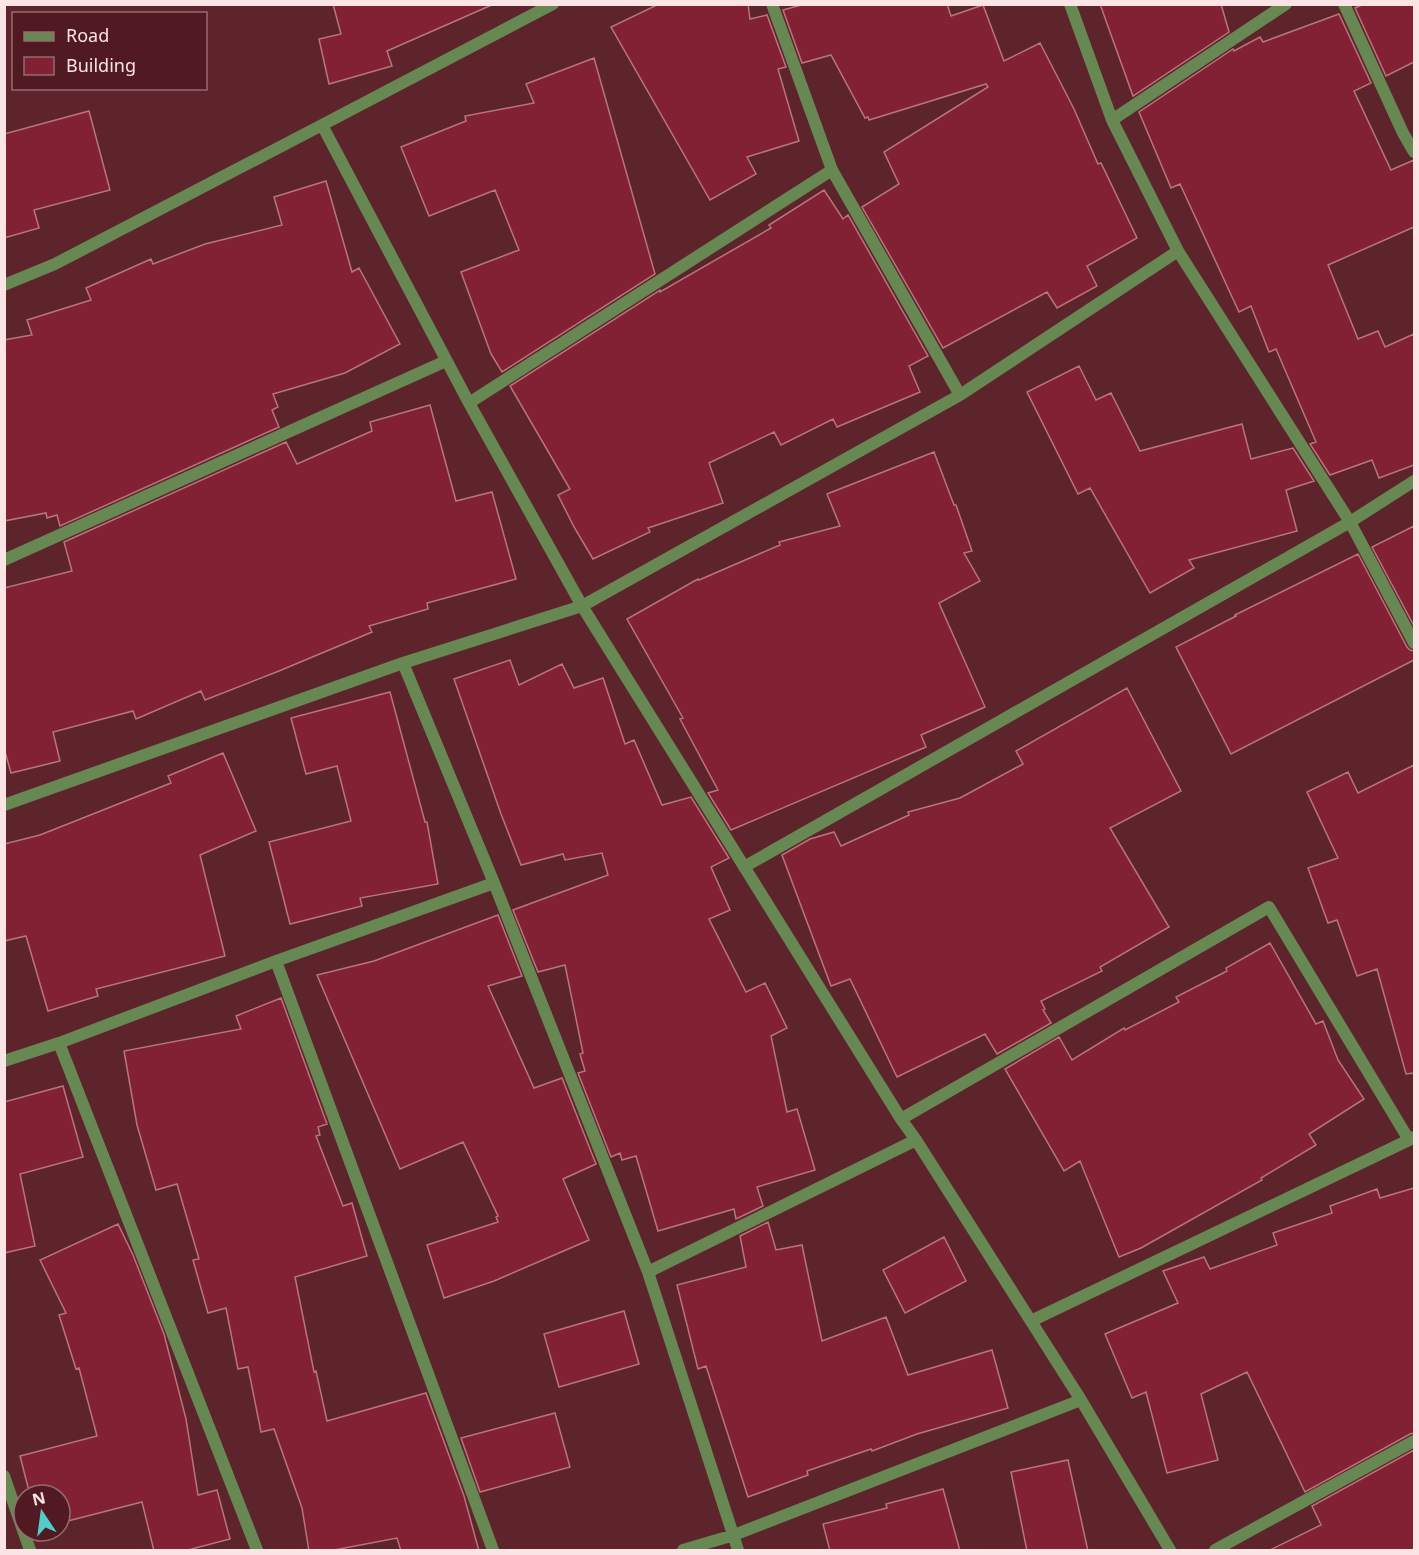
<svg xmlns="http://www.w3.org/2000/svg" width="1419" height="1555" font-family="'Noto Sans',sans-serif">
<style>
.building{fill:#822134;stroke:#b8757b;stroke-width:1.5}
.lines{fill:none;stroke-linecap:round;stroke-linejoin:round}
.minor{stroke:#678852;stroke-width:12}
</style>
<rect width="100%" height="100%" fill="#5d242c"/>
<!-- building -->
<path class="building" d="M 333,4 L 494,4 L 387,51 L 392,66 L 329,84 L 319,39 L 341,34 Z
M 659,4 L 748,4 L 750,19 L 767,15 L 786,67 L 778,69 L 799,141 L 747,157 L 756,174 L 710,200 L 611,27 Z
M 805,4 L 947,4 L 951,16 L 983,5 L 1004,61 L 1040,43 L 1074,109 L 1098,164 L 1101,163 L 1137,238 L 1087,266 L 1097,286 L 1057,308 L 1047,292 L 943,348 L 862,207 L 899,184 L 884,152 L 988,87 L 986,84 L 869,120 L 868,117 L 865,118 L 831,55 L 802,63 L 783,10 Z
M 1100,4 L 1221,4 L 1229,32 L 1133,96 Z
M 1364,4 L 1414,4 L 1414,62 L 1386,76 L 1355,8 Z
M 1339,14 L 1371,83 L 1354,91 L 1391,170 L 1414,160 L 1414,227 L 1328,265 L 1358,339 L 1378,331 L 1385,347 L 1414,334 L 1414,465 L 1379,478 L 1372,460 L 1330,475 L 1310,444 L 1316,442 L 1276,349 L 1269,352 L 1251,306 L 1239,312 L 1180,184 L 1171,188 L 1139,112 L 1233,49 L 1234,51 L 1260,37 L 1263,42 Z
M 594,58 L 655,274 L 502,372 L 491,354 L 461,272 L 519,250 L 495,190 L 429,216 L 401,147 L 466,121 L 465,116 L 534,103 L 526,84 Z
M 89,111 L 110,190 L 34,210 L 39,228 L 4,238 L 4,134 Z
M 326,181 L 352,272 L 359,268 L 400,344 L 345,373 L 273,394 L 278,407 L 272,410 L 279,427 L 60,526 L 57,515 L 47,518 L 46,513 L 4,521 L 4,340 L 32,335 L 27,320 L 91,300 L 86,288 L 151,259 L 153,264 L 205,244 L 282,225 L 274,197 Z
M 824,190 L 843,219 L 848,215 L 928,356 L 909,366 L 920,392 L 837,427 L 833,419 L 781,445 L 774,432 L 709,463 L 723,503 L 648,528 L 650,532 L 593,559 L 574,527 L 558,495 L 570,489 L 510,386 L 660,290 L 660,292 L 771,228 L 769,225 Z
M 1079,366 L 1096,400 L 1111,393 L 1140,451 L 1242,424 L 1251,459 L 1293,448 L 1314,481 L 1286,490 L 1297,531 L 1189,560 L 1194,568 L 1150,593 L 1090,488 L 1078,494 L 1027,392 Z
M 430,405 L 456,501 L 492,492 L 516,579 L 427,603 L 428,609 L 369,626 L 372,632 L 279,671 L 205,700 L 201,691 L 136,719 L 133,711 L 53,732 L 60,761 L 11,773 L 4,748 L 4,588 L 72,571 L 64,542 L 286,442 L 297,464 L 372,431 L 370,422 Z
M 934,452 L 954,505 L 956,505 L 972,551 L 964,553 L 980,581 L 939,603 L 985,707 L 921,735 L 926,747 L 731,830 L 708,793 L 718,790 L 680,719 L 683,718 L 627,619 L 698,579 L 699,580 L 780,545 L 779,542 L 840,526 L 827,494 Z
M 1414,526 L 1414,626 L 1372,547 Z
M 1358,554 L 1407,647 L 1410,650 L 1414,651 L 1414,660 L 1231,754 L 1176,647 L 1236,616 L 1235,615 Z
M 510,660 L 519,685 L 562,664 L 574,688 L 603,678 L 625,744 L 634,740 L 662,805 L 691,797 L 729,858 L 711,867 L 730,910 L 709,919 L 746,992 L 765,983 L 787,1028 L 771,1036 L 787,1112 L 797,1109 L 815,1170 L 757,1187 L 763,1206 L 736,1219 L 734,1209 L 658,1231 L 636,1156 L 622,1160 L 620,1153 L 611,1157 L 578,1073 L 585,1071 L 580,1054 L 583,1053 L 565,965 L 538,972 L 513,910 L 608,875 L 602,853 L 565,860 L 563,854 L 521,865 L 501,814 L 454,679 Z
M 1127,688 L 1181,791 L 1110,828 L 1169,927 L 1100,967 L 1102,971 L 1041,1001 L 1045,1009 L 1043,1010 L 1051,1023 L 997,1054 L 985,1034 L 897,1077 L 850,979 L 831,986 L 782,855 L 810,839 L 834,832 L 841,846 L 909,815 L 908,812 L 960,798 L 1023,764 L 1016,751 Z
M 390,692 L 425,822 L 427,822 L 438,884 L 360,898 L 362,906 L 290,924 L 269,842 L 351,821 L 337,766 L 306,774 L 291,718 Z
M 223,753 L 256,831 L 200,855 L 225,956 L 96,989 L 98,996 L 48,1011 L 26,936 L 4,941 L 4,844 L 40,835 L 171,783 L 168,776 Z
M 1414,765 L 1414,1073 L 1406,1074 L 1377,969 L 1357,976 L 1337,920 L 1328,923 L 1308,868 L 1338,858 L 1307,792 L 1348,772 L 1358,793 Z
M 498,915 L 522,976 L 488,986 L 534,1088 L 562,1078 L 596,1164 L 563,1179 L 589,1240 L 494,1281 L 444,1298 L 427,1245 L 498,1222 L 496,1217 L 498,1216 L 463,1142 L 400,1169 L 317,975 L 374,961 Z
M 1270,943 L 1316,1024 L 1323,1021 L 1338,1060 L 1364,1099 L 1309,1134 L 1316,1145 L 1261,1178 L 1262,1180 L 1141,1248 L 1119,1257 L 1080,1161 L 1064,1171 L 1005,1069 L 1059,1037 L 1072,1060 L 1124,1028 L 1125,1030 L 1179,1002 L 1176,997 L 1227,971 L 1226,968 Z
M 281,998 L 327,1124 L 318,1127 L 320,1135 L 316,1136 L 343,1206 L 352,1203 L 367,1256 L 295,1277 L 314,1372 L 316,1371 L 327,1421 L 426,1393 L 464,1496 L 479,1551 L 401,1551 L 397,1538 L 329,1551 L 309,1551 L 302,1508 L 274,1429 L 261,1432 L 248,1367 L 238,1369 L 226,1308 L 208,1313 L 193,1260 L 199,1259 L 177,1184 L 156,1190 L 137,1125 L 124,1051 L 241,1029 L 236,1016 Z
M 63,1086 L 83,1157 L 20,1174 L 35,1246 L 4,1253 L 4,1102 Z
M 1414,1188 L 1414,1433 L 1410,1434 L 1305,1492 L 1247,1372 L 1201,1394 L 1218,1460 L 1167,1473 L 1146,1392 L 1132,1398 L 1105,1334 L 1178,1303 L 1163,1271 L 1204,1257 L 1210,1269 L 1277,1245 L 1273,1233 L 1332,1213 L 1330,1206 L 1377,1189 L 1380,1198 Z
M 768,1222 L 776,1250 L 802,1245 L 822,1341 L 886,1317 L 908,1375 L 992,1350 L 1008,1408 L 917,1434 L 872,1451 L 871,1449 L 807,1471 L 808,1475 L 748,1497 L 706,1366 L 698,1369 L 677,1285 L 746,1267 L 740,1236 Z
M 118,1224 L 133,1255 L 164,1334 L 186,1419 L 198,1495 L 217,1490 L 230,1539 L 184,1551 L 154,1551 L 142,1502 L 60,1523 L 60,1495 L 30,1495 L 20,1456 L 97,1436 L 79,1368 L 76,1369 L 59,1315 L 66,1313 L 40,1260 Z
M 944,1237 L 966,1281 L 905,1313 L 883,1270 Z
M 624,1311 L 639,1364 L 559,1387 L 544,1334 Z
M 555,1413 L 570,1467 L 480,1492 L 461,1438 Z
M 1414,1450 L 1414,1551 L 1268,1551 L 1321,1525 L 1312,1506 Z
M 1068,1460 L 1088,1551 L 1027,1551 L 1011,1472 Z
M 943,1489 L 960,1551 L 830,1551 L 823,1524 L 887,1508 L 886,1504 Z"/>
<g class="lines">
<!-- minor -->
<path class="minor" d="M 553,4 L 322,125 L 469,403 L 582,606 L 901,1119 L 916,1140 L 1081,1400 L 1170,1550
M 1344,4 L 1403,133 L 1414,152
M 1112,120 L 1286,4
M 832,170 L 960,395
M 1178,251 L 1350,522 L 1414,643
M 4,285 L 55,264 L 322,125
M 469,403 L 832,170 L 772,4
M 4,560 L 446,361
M 403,663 L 494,883 L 648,1272 L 738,1550
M 4,805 L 403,663 L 582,606 L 960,395 L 1178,251 L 1112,120 L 1070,4
M 744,867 L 1350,522 L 1414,481
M 276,961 L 493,1550
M 59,1043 L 257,1550
M 4,1061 L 59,1043 L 276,961 L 494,883
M 901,1119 L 1269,907 L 1409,1140 L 1414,1137
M 648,1272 L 916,1140
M 1031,1321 L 1409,1140
M 4,1476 L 30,1550
M 683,1550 L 734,1535 L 1081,1400
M 1215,1550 L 1414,1441"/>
</g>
<!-- border -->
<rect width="1419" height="1555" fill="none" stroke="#fbe4e5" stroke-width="12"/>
<!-- legend -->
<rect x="12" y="12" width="195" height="78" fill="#511922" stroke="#956a70" stroke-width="1.5"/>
<rect x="24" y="32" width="30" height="9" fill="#678852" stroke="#956a70" stroke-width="1.5"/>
<text x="66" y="42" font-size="18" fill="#fbe4e5">Road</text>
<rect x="24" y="57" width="30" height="18" fill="#822134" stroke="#956a70" stroke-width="1.5"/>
<text x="66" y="72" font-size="18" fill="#fbe4e5">Building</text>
<!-- north arrow -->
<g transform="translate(42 1513) rotate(347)"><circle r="28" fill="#511922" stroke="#956a70" stroke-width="1.5"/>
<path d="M0-4.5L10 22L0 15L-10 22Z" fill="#53cdcb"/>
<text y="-9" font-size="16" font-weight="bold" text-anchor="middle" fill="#fbe4e5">N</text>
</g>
</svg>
